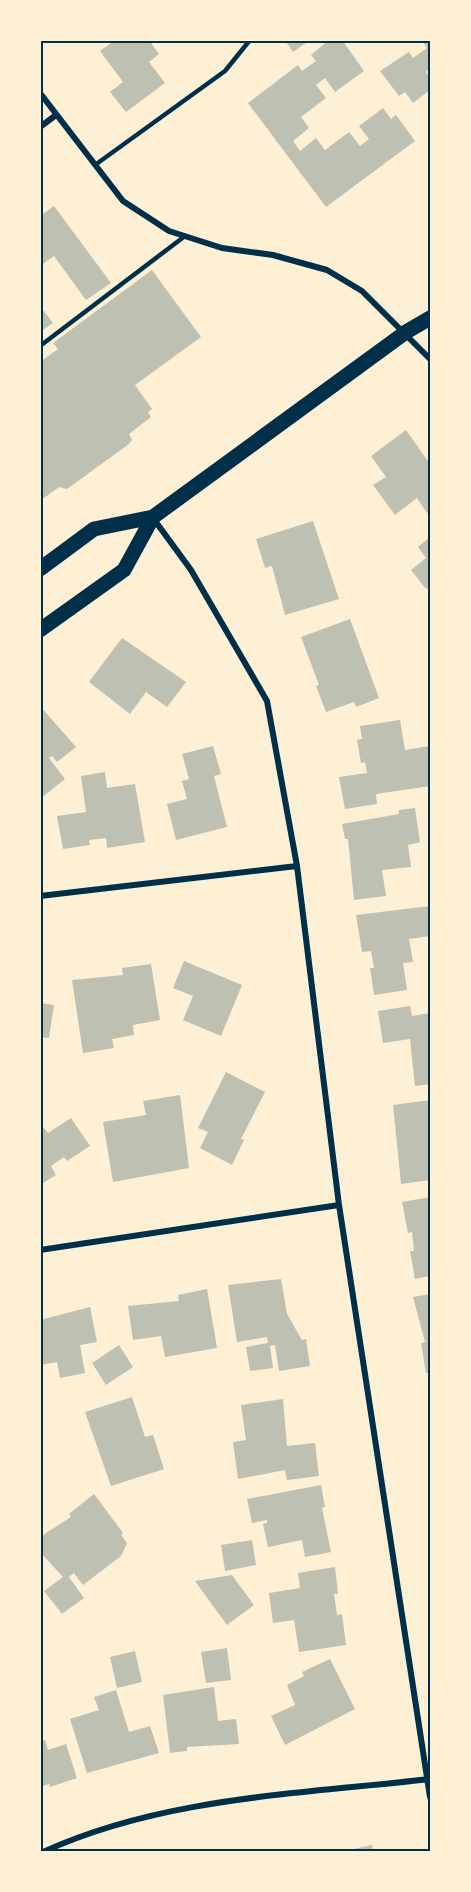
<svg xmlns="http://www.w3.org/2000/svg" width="471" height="1892" font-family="'Nunito Sans',sans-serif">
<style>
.building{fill:#bec0b2}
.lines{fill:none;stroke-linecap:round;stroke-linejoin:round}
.service{stroke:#003049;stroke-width:4.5}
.minor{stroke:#003049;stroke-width:6}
.primary{stroke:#003049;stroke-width:15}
.neatline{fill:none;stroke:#003049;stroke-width:2}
</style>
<rect width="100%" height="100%" fill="#fdf0d5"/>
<!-- building -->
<path class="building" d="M 115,40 L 149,40 L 159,54 L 149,62 L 165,83 L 126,112 L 110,92 L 123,82 L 100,51 Z
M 285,40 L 310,40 L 293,52 Z
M 329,40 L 342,40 L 364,71 L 335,92 L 325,78 L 316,85 L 326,98 L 301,117 L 309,128 L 293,141 L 300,151 L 316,138 L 325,150 L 349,132 L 360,146 L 369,139 L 359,126 L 383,108 L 391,119 L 396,115 L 415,141 L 326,207 L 248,103 L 298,65 L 302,71 L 316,61 L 311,55 Z
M 425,40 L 430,40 L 430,68 L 426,72 L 430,78 L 430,90 L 413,103 L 405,92 L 399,96 L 380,71 L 409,52 L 413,58 L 427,48 L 423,42 Z
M 54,206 L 111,283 L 86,300 L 54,256 L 40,266 L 40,216 Z
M 152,270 L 201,337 L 135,385 L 152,409 L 148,412 L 151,417 L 129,434 L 132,440 L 129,444 L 67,489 L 59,487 L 40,501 L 40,362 L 58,349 L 53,343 Z
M 40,306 L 53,323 L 40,332 Z
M 406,430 L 430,464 L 430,511 L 427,513 L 417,498 L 395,515 L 373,485 L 386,477 L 371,456 Z
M 313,521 L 339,599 L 285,615 L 272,566 L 265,568 L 256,539 Z
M 430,537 L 430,586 L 426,589 L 411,570 L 426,558 L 418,547 Z
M 350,619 L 379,698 L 356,707 L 354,702 L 326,712 L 316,686 L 319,685 L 301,637 Z
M 122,638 L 186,682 L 167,707 L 146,692 L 130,714 L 89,682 Z
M 40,706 L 76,747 L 57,762 L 52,756 L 49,758 L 65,779 L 40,799 Z
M 400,720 L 405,750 L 429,746 L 430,786 L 376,794 L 377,804 L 345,809 L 339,777 L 367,773 L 365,762 L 361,763 L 357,740 L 362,739 L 360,726 Z
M 213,746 L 221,774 L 214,776 L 227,827 L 176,840 L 167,804 L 187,799 L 182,781 L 189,779 L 182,754 Z
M 105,772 L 107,788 L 135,784 L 145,842 L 107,848 L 106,838 L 89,840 L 90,845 L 63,849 L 57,816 L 86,812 L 81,776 Z
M 415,808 L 420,842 L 408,845 L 411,867 L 382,870 L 386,896 L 354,900 L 348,839 L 345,839 L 342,824 L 399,814 L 399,810 Z
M 430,906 L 430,936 L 409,939 L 413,962 L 403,963 L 407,990 L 374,995 L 370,968 L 374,968 L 371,951 L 362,952 L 356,915 Z
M 184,961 L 242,985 L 221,1036 L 183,1020 L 193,996 L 173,988 Z
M 151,964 L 160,1020 L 133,1025 L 134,1035 L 112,1039 L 114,1048 L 83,1053 L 72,980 L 123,975 L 122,968 Z
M 40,1003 L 54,1005 L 49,1038 L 40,1037 Z
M 410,1006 L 412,1016 L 430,1013 L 430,1084 L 415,1086 L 410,1039 L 383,1043 L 378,1011 Z
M 226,1072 L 265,1092 L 241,1139 L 244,1140 L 232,1165 L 200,1148 L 208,1132 L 198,1128 Z
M 180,1095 L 189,1168 L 113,1182 L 103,1122 L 146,1115 L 143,1101 Z
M 430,1100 L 430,1180 L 401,1184 L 393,1105 Z
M 71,1118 L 90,1146 L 67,1161 L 64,1157 L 51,1166 L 56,1175 L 40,1185 L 40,1123 L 48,1133 Z
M 430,1197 L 430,1276 L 415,1279 L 410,1251 L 414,1251 L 412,1232 L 408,1233 L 402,1202 Z
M 281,1279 L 287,1314 L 302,1340 L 306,1339 L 310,1366 L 279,1371 L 275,1345 L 270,1346 L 273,1368 L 250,1371 L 246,1347 L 268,1343 L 267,1337 L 237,1342 L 228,1285 Z
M 207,1289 L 217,1348 L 165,1357 L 161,1336 L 133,1340 L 128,1306 L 179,1301 L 178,1295 Z
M 430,1294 L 430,1372 L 426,1373 L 421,1343 L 425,1342 L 413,1297 Z
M 90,1307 L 97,1342 L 80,1345 L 85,1373 L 60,1378 L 57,1362 L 40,1365 L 40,1320 Z
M 119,1345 L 133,1367 L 106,1385 L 92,1363 Z
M 132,1397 L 145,1437 L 153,1435 L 164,1469 L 111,1486 L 85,1412 Z
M 283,1399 L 287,1446 L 315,1443 L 319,1476 L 287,1480 L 285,1470 L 238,1479 L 233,1442 L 246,1440 L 241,1405 Z
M 321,1485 L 325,1507 L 322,1508 L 331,1552 L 305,1557 L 302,1540 L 268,1547 L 263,1524 L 267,1523 L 267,1520 L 252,1523 L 247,1499 Z
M 94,1494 L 123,1533 L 121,1535 L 127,1543 L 121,1556 L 83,1585 L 74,1573 L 69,1577 L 84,1598 L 62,1614 L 44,1591 L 63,1577 L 40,1552 L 40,1537 L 71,1517 L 69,1514 Z
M 252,1540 L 256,1565 L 225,1571 L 221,1545 Z
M 335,1567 L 338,1594 L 334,1594 L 337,1615 L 342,1614 L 346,1645 L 299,1652 L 294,1620 L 273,1623 L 269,1593 L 300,1588 L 298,1573 Z
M 232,1575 L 254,1605 L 227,1625 L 195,1581 Z
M 227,1648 L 231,1680 L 206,1683 L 201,1652 Z
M 135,1651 L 142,1682 L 117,1688 L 110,1657 Z
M 330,1659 L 355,1709 L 285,1745 L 271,1716 L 295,1705 L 287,1685 L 304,1676 L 302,1672 Z
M 214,1687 L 218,1721 L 236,1719 L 239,1744 L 187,1747 L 187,1751 L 170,1753 L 163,1695 Z
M 116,1690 L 129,1732 L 150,1726 L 159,1753 L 87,1773 L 70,1719 L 99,1710 L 94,1697 Z
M 45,1740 L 48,1750 L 66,1744 L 77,1778 L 50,1787 L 49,1784 L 40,1787 L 40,1741 Z
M 372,1845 L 373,1852 L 346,1852 L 345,1851 Z"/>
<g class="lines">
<!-- service -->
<path class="service" d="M 95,165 L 225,71 L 250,40
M 40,346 L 185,236"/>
<!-- minor -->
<path class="minor" d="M 40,93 L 123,201 L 169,231 L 222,248 L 273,255 L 327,270 L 362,291 L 430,359
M 40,127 L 56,115
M 153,518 L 191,570 L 267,701 L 297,866 L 339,1205 L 430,1797
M 40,896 L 297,866
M 40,1250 L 339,1205
M 43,1852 C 163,1797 301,1794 430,1779"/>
<!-- primary -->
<path class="primary" d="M 40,569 L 94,529 L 153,517
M 40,630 L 124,570 L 153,517 L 406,332 L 430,318"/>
</g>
<!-- border -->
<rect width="471" height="1892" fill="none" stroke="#fdf0d5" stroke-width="84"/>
<rect x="42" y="42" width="387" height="1808" class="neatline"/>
</svg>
